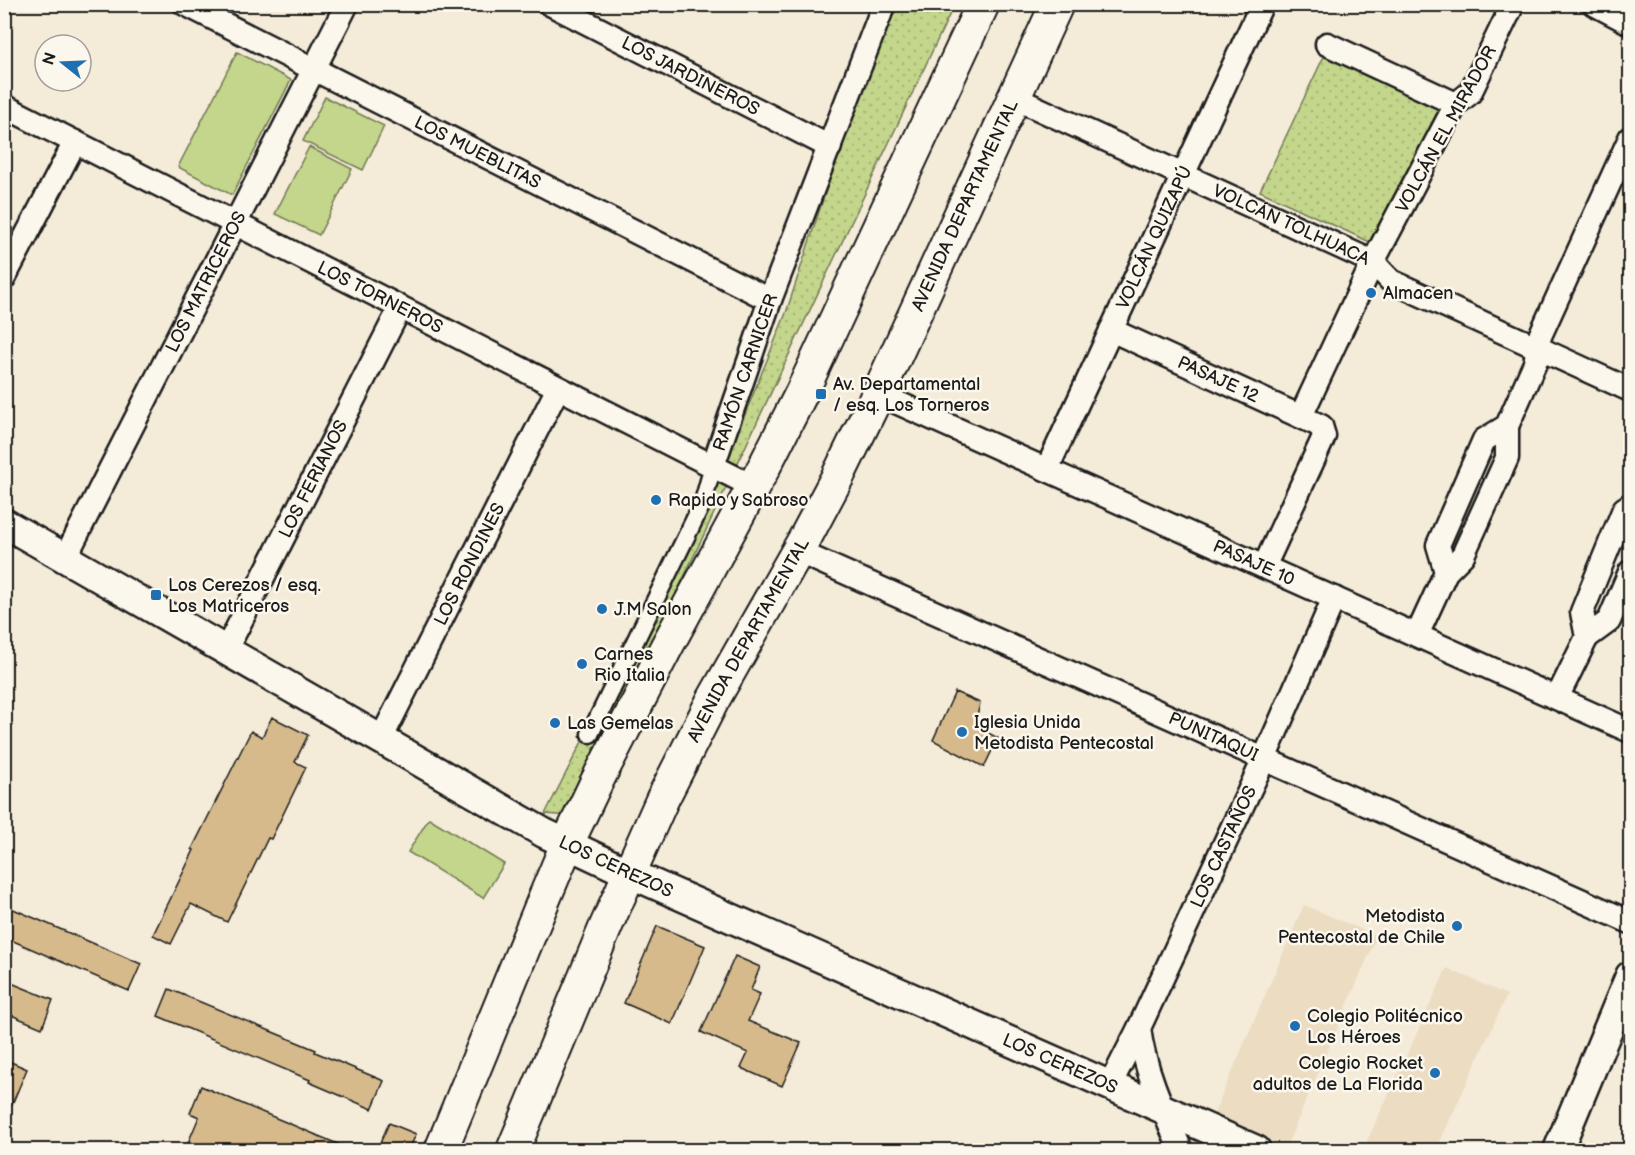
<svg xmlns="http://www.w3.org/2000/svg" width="1635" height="1155" font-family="'Balsamiq Sans',sans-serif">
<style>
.built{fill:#ebdcc2}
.grass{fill:#c3d68b;stroke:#707954;stroke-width:1.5}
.park{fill:url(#park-dots);stroke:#707954;stroke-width:1.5}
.building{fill:#d6ba8b;stroke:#1c1c1c;stroke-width:1.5}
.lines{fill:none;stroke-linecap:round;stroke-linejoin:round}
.pedestrian-casing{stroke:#1c1c1c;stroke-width:21}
.minor-casing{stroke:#1c1c1c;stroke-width:27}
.tertiary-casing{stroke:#1c1c1c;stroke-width:33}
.secondary-casing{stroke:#1c1c1c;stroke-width:36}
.pedestrian{stroke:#fbf7ec;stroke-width:16}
.minor{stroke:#fbf7ec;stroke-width:22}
.tertiary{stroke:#fbf7ec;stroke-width:28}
.secondary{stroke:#fbf7ec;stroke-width:32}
.poi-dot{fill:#1f6fb2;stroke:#fbf7ec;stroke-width:2}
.labels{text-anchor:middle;stroke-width:5;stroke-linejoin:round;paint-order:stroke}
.street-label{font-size:18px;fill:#1c1c1c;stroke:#fbf7ec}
.poi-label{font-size:18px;fill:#1c1c1c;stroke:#fbf7ec;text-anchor:start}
</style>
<defs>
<pattern id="park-dots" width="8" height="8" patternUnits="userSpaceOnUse" patternTransform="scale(1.5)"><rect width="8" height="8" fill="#c3d68b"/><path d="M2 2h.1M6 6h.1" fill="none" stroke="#a7b777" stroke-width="1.8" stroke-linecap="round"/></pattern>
</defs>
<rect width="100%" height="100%" fill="#f4ebd9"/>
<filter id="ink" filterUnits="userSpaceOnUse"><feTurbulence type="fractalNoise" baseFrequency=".0167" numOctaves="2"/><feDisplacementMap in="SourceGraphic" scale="12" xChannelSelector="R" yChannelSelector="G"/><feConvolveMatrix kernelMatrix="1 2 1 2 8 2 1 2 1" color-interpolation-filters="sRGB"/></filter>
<g filter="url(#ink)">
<!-- built -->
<path class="built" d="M 1304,905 L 1377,936 L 1286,1147 L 1213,1116 Z
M 1447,968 L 1507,995 L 1436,1150 L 1363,1150 Z"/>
<!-- grass -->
<path class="grass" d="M 237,52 L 291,80 L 232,195 L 178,167 Z
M 325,97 L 384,126 L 363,170 L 303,141 Z
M 309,147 L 352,169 L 319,235 L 275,214 Z
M 429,818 L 504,864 L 483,898 L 408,852 Z"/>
<!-- park -->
<path class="park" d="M 890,5 L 954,5 L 571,816 L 545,814 L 729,454 L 786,313 L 841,144 Z
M 1325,54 L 1440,107 L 1374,244 L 1260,191 Z"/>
<!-- building -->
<path class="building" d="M 955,692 L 980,703 L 975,726 L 998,738 L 984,767 L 933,740 Z
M 272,717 L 308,735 L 295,762 L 306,767 L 271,839 L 268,838 L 227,922 L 191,904 L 171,944 L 153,935 L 194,850 L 192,849 L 251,731 L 262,737 Z
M 4,905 L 141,964 L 129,991 L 4,937 Z
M 657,926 L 705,946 L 672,1024 L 624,1003 Z
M 735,956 L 760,967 L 751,990 L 760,994 L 748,1021 L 801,1043 L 782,1086 L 741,1068 L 748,1053 L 701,1032 Z
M 4,980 L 53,1000 L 42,1028 L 4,1012 Z
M 169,989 L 316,1050 L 315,1052 L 384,1081 L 372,1109 L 309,1082 L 310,1080 L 158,1016 Z
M 4,1059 L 27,1069 L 5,1121 L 4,1121 Z
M 201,1086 L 264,1113 L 352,1150 L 185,1150 L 199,1117 L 190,1113 Z
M 389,1123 L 416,1134 L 409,1150 L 377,1150 Z"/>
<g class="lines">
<!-- pedestrian casing -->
<g class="pedestrian-casing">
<path id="pedestrian" d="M 590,734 L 703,502 L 713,466"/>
</g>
<!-- minor casing -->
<g class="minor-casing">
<g id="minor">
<path id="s1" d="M 185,4 L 770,300"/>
<path id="s2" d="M 550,4 L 830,147"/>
<path d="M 1594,4 L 1630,23"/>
<path d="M 1327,44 L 1456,104"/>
<path id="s3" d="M 1015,98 L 1373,262 L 1391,281 L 1630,390"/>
<path id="s4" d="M 4,106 L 754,487"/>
<path d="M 4,278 L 75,142"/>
<path id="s5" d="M 1111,330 L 1321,426 L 1324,436 L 1322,441 L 1264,567"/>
<path id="s6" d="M 878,394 L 1630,731"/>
<path d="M 1301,416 L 1373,262 L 1456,104 L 1470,93 L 1513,4"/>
<path id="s7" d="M 713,466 L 770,300 L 884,4"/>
<path id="s8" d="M 1047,469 L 1262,4"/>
<path id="s9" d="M 797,551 L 1630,922"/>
<path id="s10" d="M 65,558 L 347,4"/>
<path d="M 1446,572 L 1463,555 L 1507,458 L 1507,426"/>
<path d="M 1417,635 L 1446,572 L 1438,545 L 1484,440 L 1507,426 L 1535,363 L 1540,336 L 1630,138"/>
<path d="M 1587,637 L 1609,621 L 1630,572"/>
<path id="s11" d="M 226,650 L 400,308"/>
<path d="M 1557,698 L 1587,637 L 1582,612 L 1624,509 L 1630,505"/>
<path id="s12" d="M 381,739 L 558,388"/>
<path d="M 1139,1028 C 1144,1070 1164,1112 1181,1150"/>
<path id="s13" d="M 1110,1085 L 1139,1028 L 1264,759 L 1334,598"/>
</g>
</g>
<!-- tertiary casing -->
<g class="tertiary-casing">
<g id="tertiary">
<path id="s14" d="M 4,523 L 544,833 L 629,873 L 1256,1150"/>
<path d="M 1558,1150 L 1630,976"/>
</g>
</g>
<!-- secondary casing -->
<g class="secondary-casing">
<g id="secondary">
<path d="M 441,1150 L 544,899 L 567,844 L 596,783 L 667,646 L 763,469 L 801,394 L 983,4"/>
<path id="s15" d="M 513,1150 L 606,926 L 662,800 L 713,700 L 804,540 L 837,478 L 878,394 L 1057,4"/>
</g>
</g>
<!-- pedestrian -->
<use href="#pedestrian" class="pedestrian"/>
<!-- minor -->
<use href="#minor" class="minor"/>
<!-- tertiary -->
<use href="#tertiary" class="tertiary"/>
<!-- secondary -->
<use href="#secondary" class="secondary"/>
</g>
</g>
<!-- markers -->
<g class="poi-dot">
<circle cx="1371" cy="293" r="6"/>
<rect x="815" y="388" width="12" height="12" rx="3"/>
<circle cx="656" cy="500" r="6"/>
<rect x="150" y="589" width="12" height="12" rx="3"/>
<circle cx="602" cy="609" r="6"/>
<circle cx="582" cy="664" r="6"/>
<circle cx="555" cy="723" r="6"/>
<circle cx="962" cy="732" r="6"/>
<circle cx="1457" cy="926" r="6"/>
<circle cx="1295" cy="1026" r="6"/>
<circle cx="1435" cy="1073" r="6"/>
</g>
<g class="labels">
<!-- street labels -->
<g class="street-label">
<text dy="6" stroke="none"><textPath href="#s2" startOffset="158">LOS JARDINEROS</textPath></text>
<text transform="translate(1446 129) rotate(-61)" y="6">VOLCÁN EL MIRADOR</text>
<text dy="6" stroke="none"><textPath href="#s1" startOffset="328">LOS MUEBLITAS</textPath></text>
<text dy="6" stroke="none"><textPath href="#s15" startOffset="1048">AVENIDA DEPARTAMENTAL</textPath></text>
<text dy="6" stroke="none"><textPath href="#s3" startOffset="304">VOLCÁN TOLHUACA</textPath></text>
<text dy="6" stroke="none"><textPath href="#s8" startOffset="255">VOLCÁN QUIZAPÚ</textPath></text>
<text dy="6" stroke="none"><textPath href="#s10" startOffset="310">LOS MATRICEROS</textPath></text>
<text dy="6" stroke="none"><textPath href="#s4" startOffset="422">LOS TORNEROS</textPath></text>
<text dy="6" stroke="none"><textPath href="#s7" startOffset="99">RAMÓN CARNICER</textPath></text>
<text dy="6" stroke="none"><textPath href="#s5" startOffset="118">PASAJE 12</textPath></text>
<text dy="6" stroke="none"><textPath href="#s11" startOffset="192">LOS FERIANOS</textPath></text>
<text dy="6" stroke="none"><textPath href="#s6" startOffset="412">PASAJE 10</textPath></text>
<text dy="6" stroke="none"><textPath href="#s12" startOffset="196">LOS RONDINES</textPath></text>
<text dy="6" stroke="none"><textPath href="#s15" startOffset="562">AVENIDA DEPARTAMENTAL</textPath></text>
<text dy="6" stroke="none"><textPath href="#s9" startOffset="456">PUNITAQUI</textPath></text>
<text dy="6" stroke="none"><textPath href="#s13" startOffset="264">LOS CASTAÑOS</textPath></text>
<text dy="6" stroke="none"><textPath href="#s14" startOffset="702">LOS CEREZOS</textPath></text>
<text dy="6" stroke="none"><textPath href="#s14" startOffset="1188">LOS CEREZOS</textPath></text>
</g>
<!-- poi labels -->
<g class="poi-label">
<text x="1383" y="299">Almacen</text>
<text x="833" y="390">Av. Departamental<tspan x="833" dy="21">/ esq. Los Torneros</tspan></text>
<text x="668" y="506">Rapido y Sabroso</text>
<text x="168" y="591">Los Cerezos / esq.<tspan x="168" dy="21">Los Matriceros</tspan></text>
<text x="614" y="615">J.M Salon</text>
<text x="594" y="660">Carnes<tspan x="594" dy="21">Rio Italia</tspan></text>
<text x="974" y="728">Iglesia Unida<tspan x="974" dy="21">Metodista Pentecostal</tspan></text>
<text x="567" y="729">Las Gemelas</text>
<text x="1445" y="922" text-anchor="end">Metodista<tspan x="1445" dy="21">Pentecostal de Chile</tspan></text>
<text x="1307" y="1022">Colegio Politécnico<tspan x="1307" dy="21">Los Héroes</tspan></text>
<text x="1423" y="1069" text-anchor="end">Colegio Rocket<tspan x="1423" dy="21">adultos de La Florida</tspan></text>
</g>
</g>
<!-- margin -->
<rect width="1635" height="1155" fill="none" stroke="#fbf7ec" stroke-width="24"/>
<rect x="12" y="12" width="1611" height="1131" fill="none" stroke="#1c1c1c" stroke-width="2" filter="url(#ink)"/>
<!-- north arrow -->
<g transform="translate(63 63) rotate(288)"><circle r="28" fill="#fbf7ec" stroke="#a29f99" stroke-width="1.5"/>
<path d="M0-4.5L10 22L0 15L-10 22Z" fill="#1f6fb2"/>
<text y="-9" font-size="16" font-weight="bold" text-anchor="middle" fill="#1c1c1c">N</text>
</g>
</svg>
